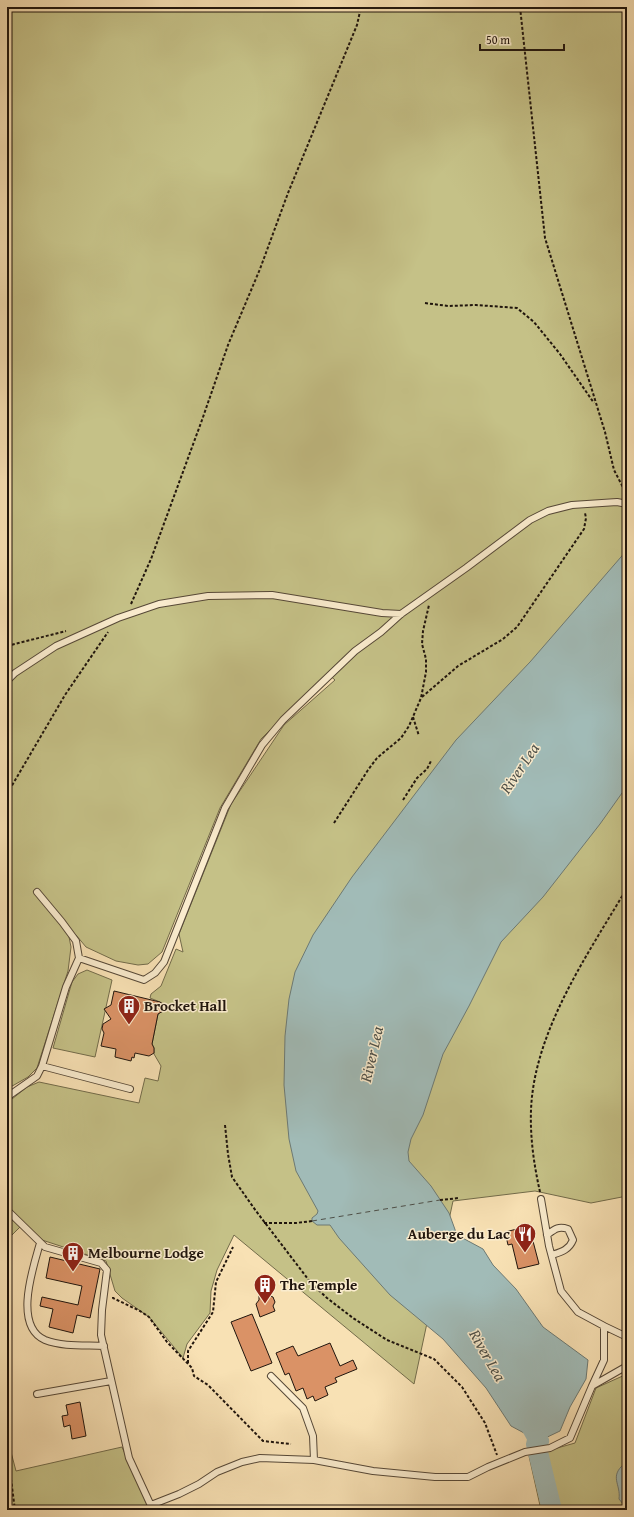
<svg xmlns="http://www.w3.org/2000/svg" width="634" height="1517" font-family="'Gentium Book Plus',serif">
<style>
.green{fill:#c5c187;stroke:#726b4a}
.water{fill:#a1bbb7;stroke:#6d7973}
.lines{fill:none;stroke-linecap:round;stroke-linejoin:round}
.river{stroke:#a1bbb7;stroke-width:20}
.ferry{stroke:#4d4f48;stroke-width:1;stroke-dasharray:5 4;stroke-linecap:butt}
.building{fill:#da9266;stroke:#20150d}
.lane-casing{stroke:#564837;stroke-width:8}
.path{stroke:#20150d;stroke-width:2;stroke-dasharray:3 2;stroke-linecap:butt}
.lane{stroke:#faecce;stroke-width:6}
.labels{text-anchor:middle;stroke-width:3;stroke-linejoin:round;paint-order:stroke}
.poi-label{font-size:15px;font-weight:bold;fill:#20150d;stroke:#faecce;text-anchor:start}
.water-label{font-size:16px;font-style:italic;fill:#4d4f48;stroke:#faecce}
</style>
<rect width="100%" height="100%" fill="#f8e1b4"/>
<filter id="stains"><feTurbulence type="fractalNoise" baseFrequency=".005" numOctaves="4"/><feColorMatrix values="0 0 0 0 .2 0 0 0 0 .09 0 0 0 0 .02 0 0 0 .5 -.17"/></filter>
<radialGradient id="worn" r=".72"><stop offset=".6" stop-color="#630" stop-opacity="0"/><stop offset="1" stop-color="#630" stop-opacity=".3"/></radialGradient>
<!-- green -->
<path class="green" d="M 7,7 L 627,7 L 627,1196 L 591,1203 L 535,1191 L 453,1201 L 414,1384 L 234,1235 L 217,1270 L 211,1291 L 210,1313 L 187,1344 L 183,1358 L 149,1317 L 122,1298 L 115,1291 L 106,1261 L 42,1240 L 24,1223 L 7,1240 L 7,1103 L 27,1087 L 39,1082 L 139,1103 L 145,1078 L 158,1081 L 161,1066 L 154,1054 L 154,1048 L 152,1044 L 158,1014 L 163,1011 L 164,1005 L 160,1002 L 150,998 L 151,994 L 161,986 L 176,949 L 183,952 L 179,934 L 231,804 L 284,725 L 335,680 L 327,673 L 261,739 L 220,808 L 162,952 L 148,964 L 138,965 L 116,961 L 86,947 L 76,935 L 69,937 L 71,947 L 68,971 L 37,1068 L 28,1077 L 7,1089 Z
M 87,970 L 112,980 L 95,1057 L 53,1048 L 72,982 L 78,974 Z
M 627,1374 L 627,1510 L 541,1510 L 529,1456 L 575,1443 L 596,1388 Z
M 7,1437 L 16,1471 L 122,1447 L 150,1510 L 7,1510 Z"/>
<!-- water -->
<path class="water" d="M 627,550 L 627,786 L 600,824 L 543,897 L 501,942 L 469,1006 L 443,1054 L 423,1115 L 411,1139 L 408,1152 L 409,1161 L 431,1186 L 449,1213 L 457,1235 L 483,1249 L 493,1265 L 516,1289 L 543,1327 L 588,1360 L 586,1379 L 570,1407 L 560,1431 L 539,1441 L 511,1426 L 486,1388 L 443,1339 L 390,1295 L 339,1238 L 330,1225 L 317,1225 L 312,1221 L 312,1218 L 317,1214 L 318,1211 L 296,1171 L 289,1139 L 284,1085 L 285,1036 L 289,999 L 295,972 L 313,935 L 352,877 L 456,740 L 530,662 Z
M 624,1464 L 627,1464 L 627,1509 L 619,1499 C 621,1484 609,1477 624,1464 Z"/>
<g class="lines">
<!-- river -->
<path class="river" d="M 526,1417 L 539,1441 L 536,1444 L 552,1510"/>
<!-- ferry -->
<path class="ferry" d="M 312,1221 L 440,1200"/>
</g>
<!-- building -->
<path class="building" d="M 114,991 L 160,1002 L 164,1005 L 163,1011 L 158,1014 L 152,1044 L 154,1048 L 154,1053 L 149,1056 L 135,1053 L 134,1058 L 132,1057 L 131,1061 L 115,1057 L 116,1049 L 101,1046 L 104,1033 L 102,1029 L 103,1024 L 111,1019 L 104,1009 L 111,1005 Z
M 529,1226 L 539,1264 L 518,1269 L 512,1244 L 508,1245 L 505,1232 Z
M 50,1257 L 100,1269 L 90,1318 L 77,1315 L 73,1333 L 49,1327 L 53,1309 L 40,1306 L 42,1297 L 78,1305 L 82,1286 L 46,1278 Z
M 267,1293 L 270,1296 L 273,1297 L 275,1302 L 273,1306 L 275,1311 L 260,1317 L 256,1304 L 259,1300 L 259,1296 Z
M 252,1314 L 272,1363 L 251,1371 L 231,1322 Z
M 330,1343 L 340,1366 L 353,1360 L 357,1369 L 335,1378 L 337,1382 L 325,1387 L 328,1395 L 315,1401 L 313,1396 L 307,1399 L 303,1388 L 296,1391 L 289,1373 L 285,1375 L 276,1353 L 293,1346 L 298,1356 Z
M 80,1402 L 86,1436 L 72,1439 L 70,1425 L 64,1427 L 62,1416 L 68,1415 L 66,1405 Z"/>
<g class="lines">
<!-- lane casing -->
<g class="lane-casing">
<path id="lane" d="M 7,681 L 15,673 L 56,646 L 118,618 L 159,604 L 208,596 L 272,595 L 382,613 L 401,614
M 37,892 L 62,922 L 76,941 L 79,958
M 42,1066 L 130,1089
M 7,1097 L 37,1076 L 42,1066 L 66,987 L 79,958 L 144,980 L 155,973 L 164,962 L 225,808 L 262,745 L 283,720 L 355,651 L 381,632 L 401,614 L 466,568 L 530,520 L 548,511 L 572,505 L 617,502 L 627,504
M 541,1199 L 549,1246 L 561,1291 L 578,1312 L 604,1326
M 7,1210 L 45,1247 L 101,1263 L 107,1270 L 102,1310 L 101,1335 L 129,1458 L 153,1510
M 547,1235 C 555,1229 558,1226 568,1229 L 573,1240 C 569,1250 561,1252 552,1255
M 40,1243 C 33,1268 13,1326 45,1340 C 63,1347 85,1345 104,1346
M 271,1376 L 303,1408 L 313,1436 L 314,1460
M 592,1386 L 604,1360 L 604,1326 L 627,1337
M 37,1394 L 111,1381
M 151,1505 L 179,1494 L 199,1484 L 217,1472 L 242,1462 L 260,1458 L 314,1460 L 373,1471 L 435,1477 L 468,1477 L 488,1467 L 525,1452 L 550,1448 L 570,1438 L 592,1386 L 627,1366"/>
</g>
<!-- path -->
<path class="path" d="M 520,7 L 545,238 L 605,432 L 614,470 L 627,495
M 425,303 L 448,306 L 476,305 L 517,308 L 534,322 L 560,354 L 594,403
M 131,604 L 151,559 L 202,420 L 228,345 L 260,269 L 288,193 L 357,25 L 361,7
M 7,646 L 66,631
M 422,697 L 458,666 L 503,639 L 517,627 L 584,529 L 586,518 L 585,513
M 413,717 L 419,736
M 7,794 L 65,695 L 108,632
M 403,800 L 417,778 L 427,769 L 431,761
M 334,823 L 368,770 L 377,758 L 401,738 L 409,726 L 421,698 L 426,672 L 426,659 L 422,644 L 423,631 L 429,605
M 225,1125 L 228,1154 L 232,1177 L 256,1211 L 311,1283 L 327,1298 L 353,1318 L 387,1340 L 434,1359 L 462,1387 L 485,1423 L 497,1455
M 540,1192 C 534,1165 530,1138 531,1110 C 534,1031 588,954 627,888
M 440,1200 L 459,1198
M 264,1223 L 296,1223 L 312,1221
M 113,1297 L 113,1298 L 140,1311 L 149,1317 L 167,1342 L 192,1368 L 194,1376 L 208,1385 L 263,1441 L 291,1444
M 188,1363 L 188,1351 L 213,1312 L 216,1282 L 233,1247
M 7,1449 L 15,1510"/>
<!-- lane -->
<use href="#lane" class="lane"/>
</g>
<!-- icons -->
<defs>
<g id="building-pin" transform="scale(1.15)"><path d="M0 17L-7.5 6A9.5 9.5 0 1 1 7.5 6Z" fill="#8f2418" stroke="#faecce"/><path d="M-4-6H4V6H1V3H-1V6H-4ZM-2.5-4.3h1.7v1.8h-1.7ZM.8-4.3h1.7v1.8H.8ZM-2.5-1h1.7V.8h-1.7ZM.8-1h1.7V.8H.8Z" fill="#fff"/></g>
<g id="restaurant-pin" transform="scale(1.15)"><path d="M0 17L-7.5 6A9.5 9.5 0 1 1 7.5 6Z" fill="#8f2418" stroke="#faecce"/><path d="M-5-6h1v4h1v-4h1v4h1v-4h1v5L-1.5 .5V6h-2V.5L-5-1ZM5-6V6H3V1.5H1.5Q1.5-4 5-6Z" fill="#fff"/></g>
</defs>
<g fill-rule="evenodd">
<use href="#building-pin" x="129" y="1006"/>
<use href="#restaurant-pin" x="525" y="1234"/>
<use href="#building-pin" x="73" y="1253"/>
<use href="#building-pin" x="265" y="1285"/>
</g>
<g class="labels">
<!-- poi labels -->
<g class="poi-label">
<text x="144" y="1011">Brocket Hall</text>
<text x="510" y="1239" text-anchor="end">Auberge du Lac</text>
<text x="88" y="1258">Melbourne Lodge</text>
<text x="280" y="1290">The Temple</text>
</g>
<!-- water labels -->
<g class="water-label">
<text transform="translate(519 768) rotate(-56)" y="6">River Lea</text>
<text transform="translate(371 1054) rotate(-77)" y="6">River Lea</text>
<text transform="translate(488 1355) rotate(60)" y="6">River Lea</text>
</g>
</g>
<!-- margin -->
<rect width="634" height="1517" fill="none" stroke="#f8e1b4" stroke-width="24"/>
<rect x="8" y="8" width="618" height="1501" fill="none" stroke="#20150d" stroke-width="2"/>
<rect x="12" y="12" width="610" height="1493" fill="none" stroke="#20150d"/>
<!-- scale -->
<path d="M480 44v6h84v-6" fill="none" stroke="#20150d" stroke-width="2"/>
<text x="486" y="44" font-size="12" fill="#20150d" stroke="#faecce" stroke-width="3" paint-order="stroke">50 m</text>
<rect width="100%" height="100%" filter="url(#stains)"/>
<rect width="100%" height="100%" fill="url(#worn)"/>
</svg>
